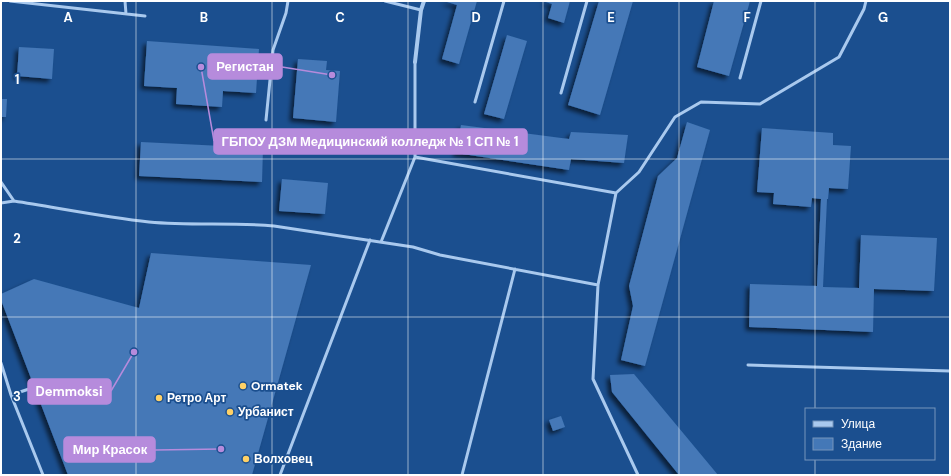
<svg xmlns="http://www.w3.org/2000/svg" width="951" height="476" font-family="'DM Sans',sans-serif">
<style>
.building{fill:#4478b7;filter:url(#shadow)}
.lines{fill:none;stroke-linecap:round;stroke-linejoin:round}
.service{stroke:#a9c9ee;stroke-width:3}
.minor{stroke:#a9c9ee;stroke-width:4}
.grid{fill:none;stroke:#fff;stroke-width:1;stroke-opacity:0.55}
.poi-dot{fill:#ffd166;stroke:#1b4f8f;stroke-width:1.5}
.labels{text-anchor:middle;stroke-width:3.5;stroke-linejoin:round;paint-order:stroke}
.poi-label{font-size:12px;font-weight:bold;fill:#fff;stroke:#1b4f8f;text-anchor:start}
.grid-label{font-size:13px;text-anchor:middle;font-weight:bold;fill:#fff;stroke:#1b4f8f;stroke-width:3.5;stroke-linejoin:round;paint-order:stroke}
.leader{fill:none;stroke:#b68bdc;stroke-width:1.5}
.callout-dot{fill:#b68bdc;stroke:#1b4f8f;stroke-width:1.5}
.callout{fill:#b68bdc;stroke:#b68bdc;stroke-width:1.5}
.callout-label{font-size:13px;text-anchor:middle;font-weight:bold;fill:#fff}
</style>
<defs>
<filter id="shadow"><feDropShadow dx="-3.5" dy="3.5" stdDeviation="2" flood-color="#0009"/></filter>
</defs>
<rect width="100%" height="100%" fill="#1b4f8f"/>
<!-- building -->
<path class="building" d="M 444,1 L 477,1 L 459,64 L 442,59 L 457,5 Z
M 543,1 L 570,1 L 564,23 L 548,18 L 552,4 Z
M 599,1 L 633,1 L 600,115 L 568,105 Z
M 714,1 L 750,1 L 729,76 L 697,67 Z
M 507,35 L 527,41 L 504,119 L 484,114 Z
M 147,41 L 259,49 L 256,93 L 223,91 L 222,107 L 176,104 L 177,88 L 144,86 Z
M 19,47 L 54,49 L 52,79 L 17,76 Z
M 298,59 L 327,61 L 326,70 L 340,71 L 336,122 L 293,118 Z
M 1,99 L 7,99 L 6,117 L 1,117 Z
M 687,122 L 710,130 L 645,366 L 621,360 L 633,306 L 629,286 L 658,176 L 677,158 Z
M 461,125 L 569,139 L 571,132 L 628,135 L 624,163 L 571,159 L 569,170 L 456,153 Z
M 762,128 L 833,133 L 833,145 L 851,146 L 848,189 L 829,188 L 828,199 L 827,199 L 823,287 L 859,288 L 861,235 L 937,238 L 934,291 L 874,289 L 873,332 L 749,327 L 750,284 L 817,286 L 821,199 L 812,198 L 811,207 L 773,204 L 774,193 L 757,192 Z
M 141,142 L 263,148 L 262,182 L 139,176 Z
M 282,179 L 328,183 L 325,214 L 279,211 Z
M 151,253 L 311,265 L 252,475 L 68,475 L 1,300 L 1,294 L 34,279 L 139,308 Z
M 634,374 L 718,475 L 679,475 L 612,392 L 610,375 Z
M 561,416 L 565,427 L 553,431 L 549,420 Z"/>
<g class="lines">
<!-- service -->
<path class="service" d="M 10,1 L 145,16
M 125,1 L 126,14
M 385,1 L 421,10
M 740,78 L 761,1
M 561,93 L 587,1
M 475,102 L 504,1
M 266,120 L 273,50 L 286,13 L 288,1
M 415,157 L 616,193
M 1,182 L 14,201 C 59,208 104,217 149,222 C 191,226 233,222 274,226 L 413,247 L 440,255 L 598,285
M 1,203 L 14,201
M 381,242 L 415,157 L 415,62
M 1,363 L 11,395 L 43,475
M 748,365 L 950,371
M 11,395 L 35,387
M 280,475 L 370,240
M 462,475 L 515,269
M 638,475 L 593,379 L 598,285 L 616,193 L 639,172 L 675,117 L 701,102 L 760,104 L 839,57 L 864,9 L 866,1"/>
<!-- minor -->
<path class="minor" d="M 415,62 L 421,10 L 424,1"/>
</g>
<!-- grid -->
<path class="grid" d="M 136,1 L 136,475M 272,1 L 272,475M 408,1 L 408,475M 543,1 L 543,475M 679,1 L 679,475M 815,1 L 815,409M 1,159 L 950,159M 1,317 L 950,317M 815,459 L 815,475"/>
<!-- markers -->
<g class="poi-dot">
<circle cx="243" cy="386" r="4"/>
<circle cx="159" cy="398" r="4"/>
<circle cx="230" cy="412" r="4"/>
<circle cx="246" cy="459" r="4"/>
</g>
<g class="labels">
<!-- poi labels -->
<g class="poi-label">
<text x="251" y="390">Ormatek</text>
<text x="167" y="402">Ретро Арт</text>
<text x="238" y="416">Урбанист</text>
<text x="254" y="463">Волховец</text>
</g>
</g>
<g class="grid-label">
<text x="68" y="22">A</text>
<text x="204" y="22">B</text>
<text x="340" y="22">C</text>
<text x="476" y="22">D</text>
<text x="611" y="22">E</text>
<text x="747" y="22">F</text>
<text x="883" y="22">G</text>
<text x="17" y="84">1</text>
<text x="17" y="243">2</text>
<text x="17" y="401">3</text>
</g>
<!-- callouts -->
<path class="leader" d="M332 75L282 67M201 67L214 141M134 352L111 391M221 449L155 450"/>
<g class="callout-dot">
<circle cx="332" cy="75" r="4"/>
<circle cx="201" cy="67" r="4"/>
<circle cx="134" cy="352" r="4"/>
<circle cx="221" cy="449" r="4"/>
</g>
<g class="callout">
<rect x="208" y="54" width="74" height="25" rx="4"/>
<rect x="214" y="129" width="313" height="25" rx="4"/>
<rect x="28" y="379" width="83" height="25" rx="4"/>
<rect x="64" y="437" width="91" height="25" rx="4"/>
</g>
<g class="callout-label">
<text x="245" y="71">Регистан</text>
<text x="370" y="146">ГБПОУ ДЗМ Медицинский колледж № 1 СП № 1</text>
<text x="69" y="396">Demmoksi</text>
<text x="110" y="454">Мир Красок</text>
</g>
<!-- border -->
<rect width="951" height="476" fill="none" stroke="#ffffff" stroke-width="4"/>
<!-- legend -->
<rect x="805" y="408" width="130" height="52" fill="#1b4f8f" stroke="#7695bc"/>
<rect x="813" y="421" width="20" height="6" fill="#a9c9ee" stroke="#7695bc"/>
<text x="841" y="428" font-size="12" fill="#ffffff">Улица</text>
<rect x="813" y="438" width="20" height="12" fill="#4478b7" stroke="#7695bc"/>
<text x="841" y="448" font-size="12" fill="#ffffff">Здание</text>
</svg>
